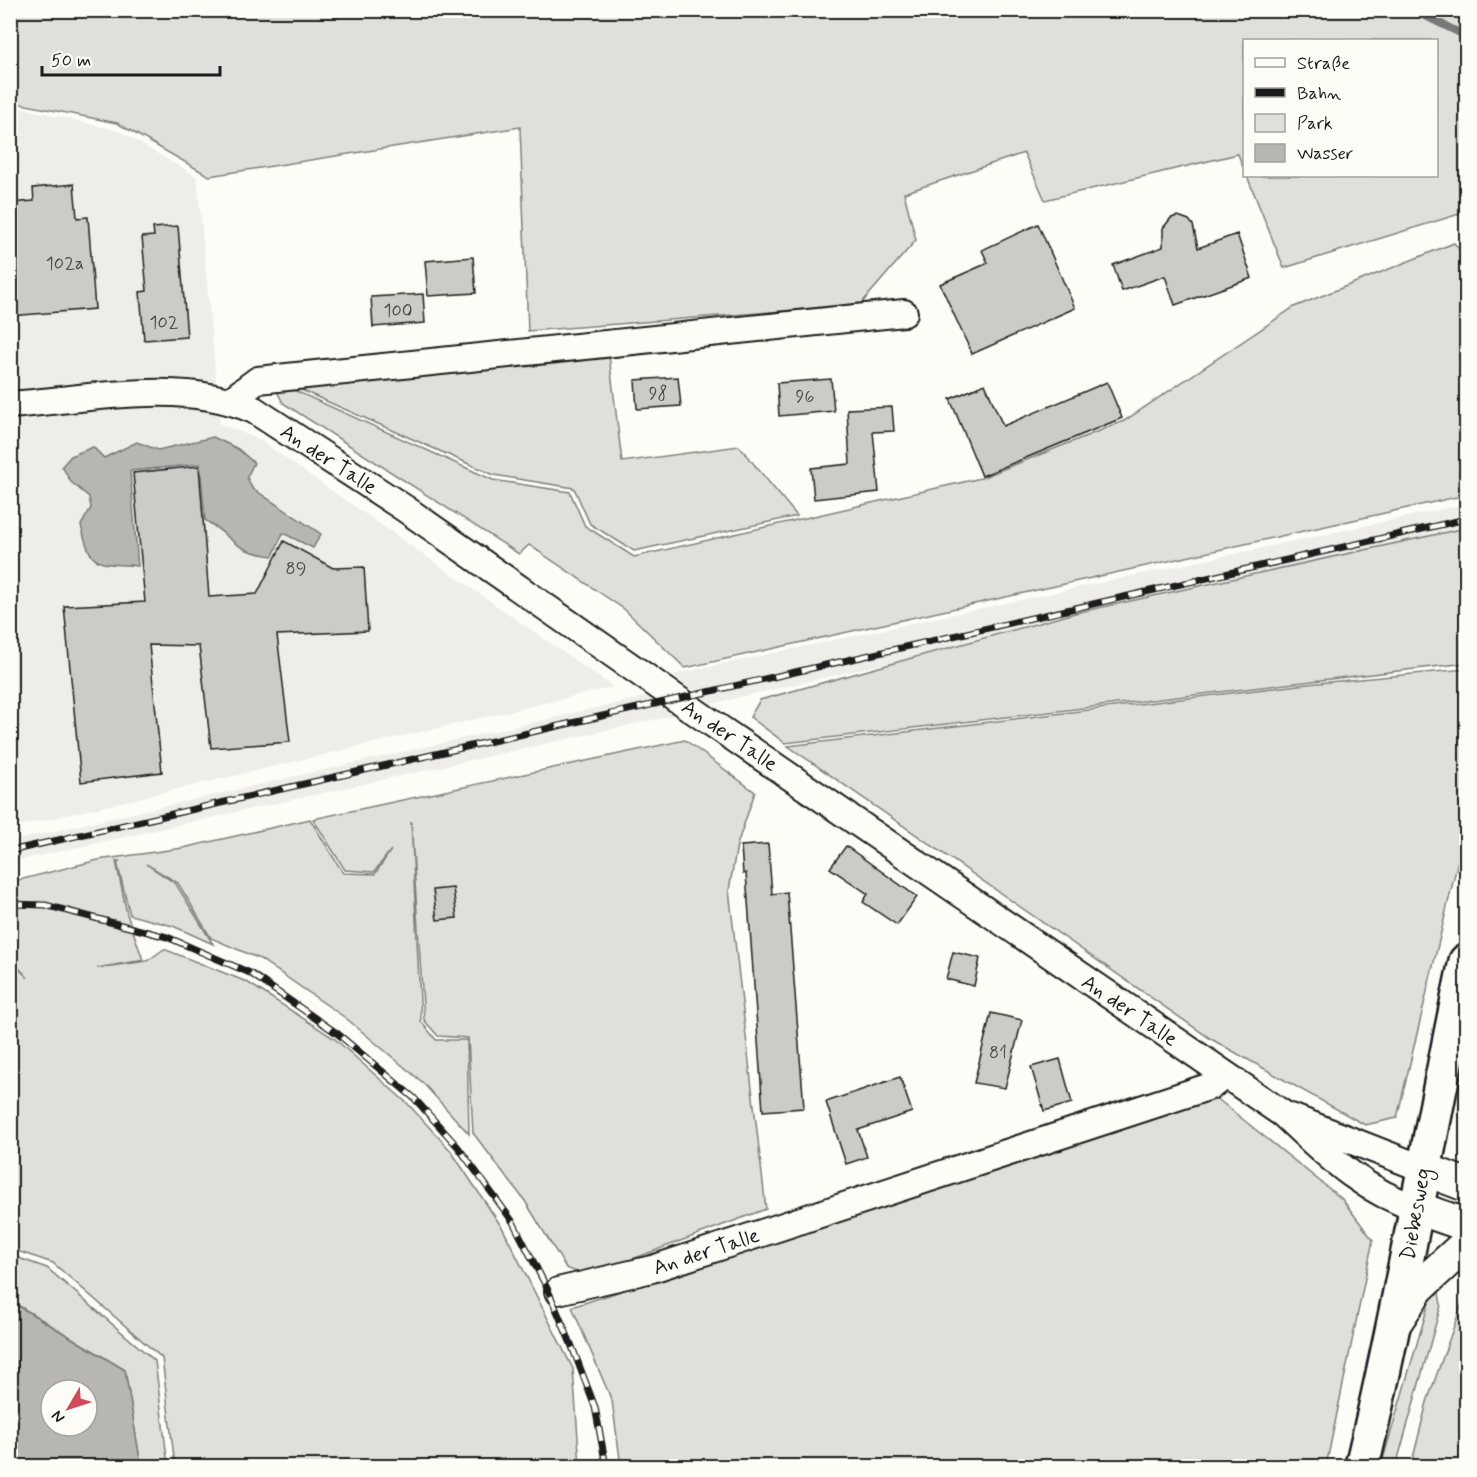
<svg xmlns="http://www.w3.org/2000/svg" width="1477" height="1477" font-family="Mynerve,sans-serif">
<style>
.built{fill:#eeede9}
.green{fill:#e0dfdb;stroke:#7e7e7c;stroke-width:1.5}
.water{fill:#b7b6b2;stroke:#797876;stroke-width:1.5;fill-rule:evenodd}
.lines{fill:none;stroke-linecap:round;stroke-linejoin:round}
.stream{stroke:#797876;stroke-width:8}
.building{fill:#cccbc8;stroke:#1c1c1c;stroke-width:1.5}
.minor-casing{stroke:#1c1c1c;stroke-width:30}
.tertiary-casing{stroke:#1c1c1c;stroke-width:36}
.secondary-casing{stroke:#1c1c1c;stroke-width:38}
.minor{stroke:#fdfcf7;stroke-width:26}
.tertiary{stroke:#fdfcf7;stroke-width:32}
.secondary{stroke:#fdfcf7;stroke-width:33}
.rail-casing{stroke:#1c1c1c;stroke-width:7}
.rail{stroke:#fdfcf7;stroke-width:4.5;stroke-dasharray:14;stroke-linecap:butt}
.labels{text-anchor:middle;stroke-width:5;stroke-linejoin:round;paint-order:stroke}
.number-label{font-size:18px;fill:#484847}
.street-label{font-size:21px;fill:#1c1c1c;stroke:#fdfcf7}
</style>
<rect width="100%" height="100%" fill="#fdfcf7"/>
<filter id="ink" filterUnits="userSpaceOnUse"><feTurbulence type="fractalNoise" baseFrequency=".0167" numOctaves="2"/><feDisplacementMap in="SourceGraphic" scale="12" xChannelSelector="R" yChannelSelector="G"/><feConvolveMatrix kernelMatrix="1 2 1 2 8 2 1 2 1" color-interpolation-filters="sRGB"/></filter>
<g filter="url(#ink)">
<!-- built -->
<path class="built" d="M 10,105 L 119,131 L 197,177 L 220,424 L 258,439 L 613,687 L 11,828 Z
M 1466,504 L 1466,529 L 711,704 L 672,675 Z
M 649,696 L 675,715 L 11,862 L 11,841 Z"/>
<!-- green -->
<path class="green" d="M 10,11 L 1466,11 L 1466,212 L 1284,268 L 1247,176 L 1436,176 L 1436,40 L 1244,40 L 1244,170 L 1238,154 L 1045,200 L 1024,153 L 904,193 L 916,240 L 860,305 L 528,331 L 520,127 L 209,176 L 117,123 L 11,102 Z
M 1454,243 L 1466,257 L 1466,495 L 685,668 L 624,609 L 529,545 L 519,554 L 283,403 L 278,393 L 287,387 L 493,480 L 570,492 L 585,526 L 634,557 L 981,478 L 1124,421 L 1294,307 Z
M 609,355 L 622,462 L 739,446 L 797,516 L 634,551 L 590,524 L 574,488 L 494,475 L 283,382 Z
M 1466,528 L 1466,663 L 785,743 L 750,717 L 760,700 L 1075,613 Z
M 1466,669 L 1466,827 L 1397,1118 L 1365,1125 L 1211,1039 L 788,746 L 1307,684 Z
M 685,740 L 755,792 L 737,845 L 729,890 L 766,1209 L 587,1276 L 566,1268 L 525,1201 L 473,1133 L 468,1038 L 438,1036 L 424,1020 L 411,821 L 421,1021 L 436,1040 L 467,1040 L 469,1134 L 422,1082 L 347,1019 L 260,959 L 211,938 L 178,883 L 146,864 L 176,884 L 213,944 L 173,926 L 130,915 L 117,862 L 120,861 L 116,861 L 127,914 L 143,960 L 97,968 L 147,961 L 164,949 L 247,982 L 335,1039 L 408,1104 L 451,1151 L 503,1229 L 573,1369 L 580,1466 L 175,1466 L 162,1358 L 53,1263 L 11,1249 L 11,961 L 28,978 L 11,959 L 11,882 L 98,860 L 183,848 L 310,819 L 343,873 L 375,874 L 391,850 L 374,872 L 345,870 L 313,819 Z
M 1215,1097 L 1342,1199 L 1373,1240 L 1326,1466 L 621,1466 L 612,1401 L 572,1307 Z
M 10,1255 L 47,1268 L 155,1361 L 168,1466 L 141,1466 L 125,1370 L 11,1301 Z
M 1466,1270 L 1466,1466 L 1411,1466 L 1427,1402 L 1465,1295 L 1464,1272 Z
M 1438,1287 L 1441,1305 L 1396,1466 L 1381,1466 L 1430,1299 Z"/>
<!-- water -->
<path class="water" d="M 213,437 L 238,449 L 254,463 L 247,477 L 252,488 L 321,534 L 313,548 L 283,533 L 273,556 C 231,550 237,540 205,520 L 200,464 L 130,471 L 138,566 C 95,562 92,570 81,525 L 91,508 L 89,497 L 71,482 L 62,466 L 71,456 L 93,447 L 104,458 L 137,442 L 158,450 Z
M 10,1301 L 125,1370 L 141,1466 L 11,1466 ZM 51,1390 L 87,1390 L 87,1426 L 51,1426 Z"/>
<g class="lines">
<!-- stream -->
<path class="stream" d="M 1413,10 L 1466,36"/>
</g>
<!-- building -->
<path class="building" d="M 74,184 L 77,218 L 88,217 L 95,309 L 10,316 L 10,203 L 34,201 L 33,188 Z
M 1178,216 L 1189,220 L 1193,225 L 1198,248 L 1237,234 L 1252,278 L 1175,305 L 1165,276 L 1122,291 L 1113,265 L 1163,247 L 1163,228 L 1171,218 Z
M 1038,224 L 1075,308 L 972,354 L 940,284 L 988,263 L 982,250 Z
M 178,226 L 187,337 L 144,340 L 140,292 L 147,291 L 142,237 L 154,236 L 153,228 Z
M 473,257 L 476,293 L 428,296 L 425,261 Z
M 423,294 L 425,323 L 373,327 L 371,297 Z
M 678,377 L 681,406 L 637,409 L 635,380 Z
M 831,379 L 834,411 L 779,416 L 777,383 Z
M 1107,382 L 1122,418 L 982,476 L 950,399 L 985,384 L 1003,426 Z
M 892,407 L 894,431 L 873,432 L 879,492 L 814,499 L 811,468 L 850,464 L 847,409 Z
M 199,466 L 209,597 L 257,594 L 284,541 L 333,568 L 364,567 L 368,631 L 277,635 L 290,742 L 211,748 L 199,646 L 149,645 L 162,772 L 81,782 L 64,606 L 145,602 L 133,473 Z
M 768,844 L 772,894 L 787,892 L 804,1108 L 763,1111 L 746,873 L 743,874 L 741,846 Z
M 846,846 L 917,897 L 897,925 L 863,902 L 868,894 L 830,868 Z
M 453,888 L 457,918 L 437,920 L 433,890 Z
M 953,952 L 980,958 L 974,986 L 946,979 Z
M 991,1013 L 1022,1020 L 1005,1088 L 974,1083 Z
M 1060,1059 L 1072,1103 L 1044,1111 L 1031,1067 Z
M 900,1077 L 912,1112 L 858,1130 L 867,1157 L 846,1164 L 826,1102 Z"/>
<g class="lines">
<!-- minor casing -->
<g class="minor-casing">
<path id="minor" d="M 231,400 L 258,380 L 904,313
M 10,405 C 89,399 181,378 254,410 L 404,508 L 703,717 L 1283,1114 C 1325,1153 1360,1190 1417,1208
M 1291,1117 L 1424,1169
M 558,1291 L 652,1269 L 1211,1086 L 1225,1075"/>
</g>
<!-- tertiary casing -->
<g class="tertiary-casing">
<path id="tertiary" d="M 1424,1169 L 1466,1185
M 1417,1208 L 1466,1225
M 1395,1323 L 1418,1288 L 1466,1244"/>
</g>
<!-- secondary casing -->
<g class="secondary-casing">
<path id="secondary" d="M 1362,1466 C 1402,1299 1430,1129 1466,961"/>
</g>
<!-- minor -->
<use href="#minor" class="minor"/>
<!-- tertiary -->
<use href="#tertiary" class="tertiary"/>
<!-- secondary -->
<use href="#secondary" class="secondary"/>
<!-- rail casing -->
<g class="rail-casing">
<path id="rail" d="M 10,851 L 1466,519
M 10,904 L 45,905 L 167,937 L 250,973 L 338,1034 L 414,1098 L 458,1147 L 513,1222 L 548,1290 L 571,1344 L 595,1407 L 606,1466"/>
</g>
<!-- rail -->
<use href="#rail" class="rail"/>
</g>
</g>
<g class="labels">
<!-- number labels -->
<g class="number-label">
<text x="65" y="269">102a</text>
<text x="398" y="316">100</text>
<text x="164" y="328">102</text>
<text x="658" y="399">98</text>
<text x="805" y="402">96</text>
<text x="296" y="574">89</text>
<text x="998" y="1058">81</text>
</g>
<!-- street labels -->
<g class="street-label">
<text transform="translate(329 459) rotate(33)" y="7">An der Talle</text>
<text transform="translate(730 735) rotate(34)" y="7">An der Talle</text>
<text transform="translate(1130 1010) rotate(34)" y="7">An der Talle</text>
<text transform="translate(1415 1214) rotate(-80)" y="7">Diebesweg</text>
<text transform="translate(706 1251) rotate(-18)" y="7">An der Talle</text>
</g>
</g>
<!-- margin -->
<rect width="1477" height="1477" fill="none" stroke="#fdfcf7" stroke-width="36"/>
<rect x="18" y="18" width="1441" height="1441" fill="none" stroke="#1c1c1c" stroke-width="2" filter="url(#ink)"/>
<!-- legend -->
<rect x="1243" y="39" width="195" height="138" fill="#fdfcf7" stroke="#a3a29f" stroke-width="1.5"/>
<rect x="1255" y="58" width="30" height="9" fill="#fdfcf7" stroke="#a3a29f" stroke-width="1.5"/>
<text x="1297" y="69" font-size="18" fill="#1c1c1c">Straße</text>
<rect x="1255" y="88" width="30" height="9" fill="#1c1c1c" stroke="#a3a29f" stroke-width="1.5"/>
<text x="1297" y="99" font-size="18" fill="#1c1c1c">Bahn</text>
<rect x="1255" y="114" width="30" height="18" fill="#e0dfdb" stroke="#a3a29f" stroke-width="1.5"/>
<text x="1297" y="129" font-size="18" fill="#1c1c1c">Park</text>
<rect x="1255" y="144" width="30" height="18" fill="#b7b6b2" stroke="#a3a29f" stroke-width="1.5"/>
<text x="1297" y="159" font-size="18" fill="#1c1c1c">Wasser</text>
<!-- north arrow -->
<g transform="translate(69 1408) rotate(231)"><circle r="28" fill="#fdfcf7" stroke="#a3a29f" stroke-width="1.5"/>
<path d="M0-4.5L10 22L0 15L-10 22Z" fill="#d1495b"/>
<text y="-9" font-size="16" font-weight="bold" text-anchor="middle" fill="#1c1c1c">N</text>
</g>
<!-- scale -->
<path d="M42 66v9h178v-9" fill="none" stroke="#1c1c1c" stroke-width="3"/>
<text x="51" y="66" font-size="18" fill="#1c1c1c" stroke="#fdfcf7" stroke-width="4.5" paint-order="stroke">50 m</text>
</svg>
